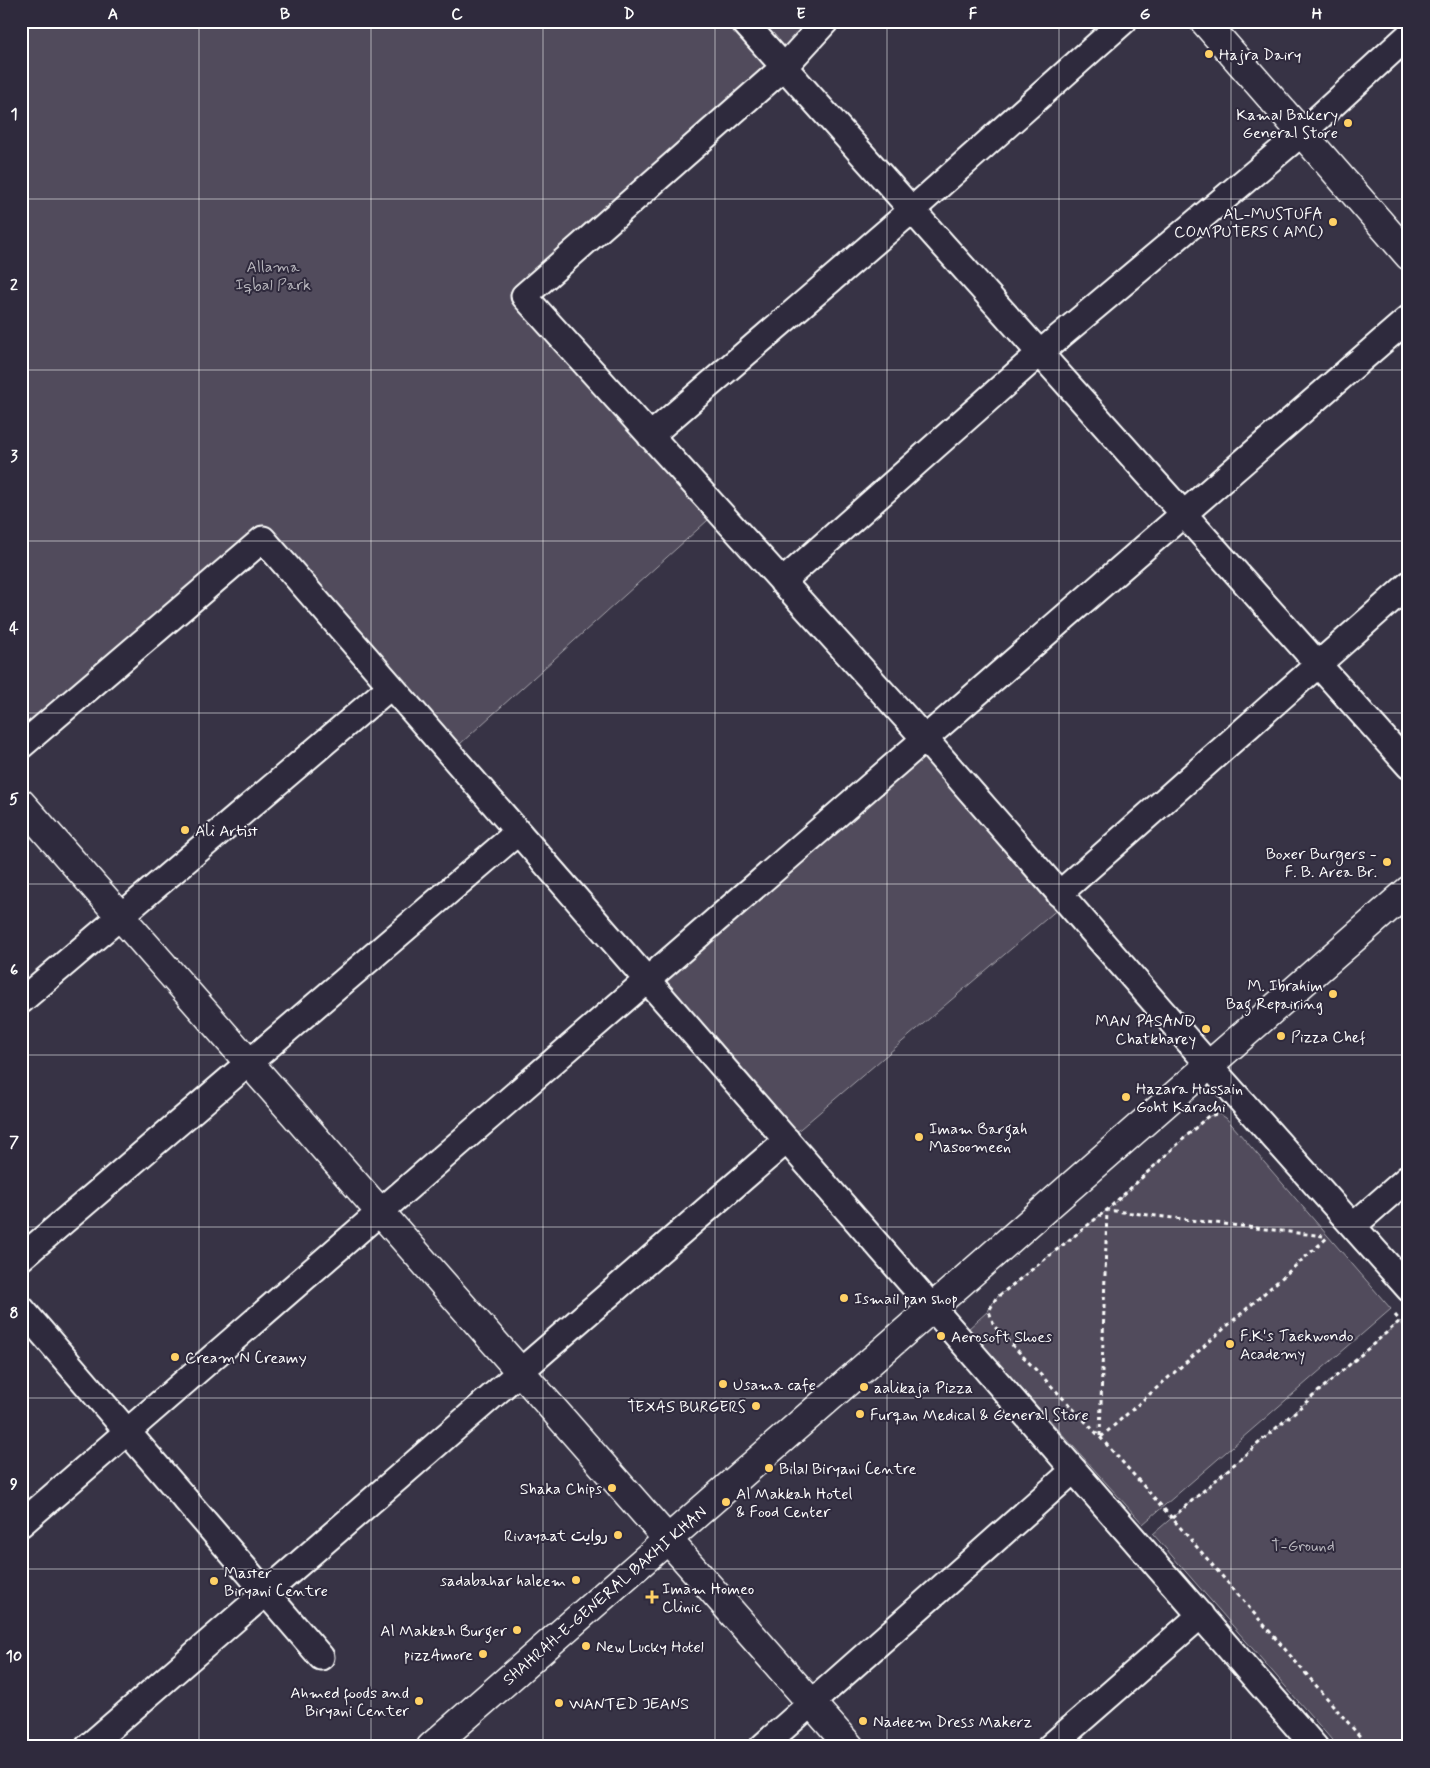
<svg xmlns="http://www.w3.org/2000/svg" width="1430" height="1768" font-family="Mynerve,'Playpen Sans Arabic',sans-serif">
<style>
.green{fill:#514c5c;stroke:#a8a6ae}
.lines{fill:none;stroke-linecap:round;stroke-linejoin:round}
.minor-casing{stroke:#fff;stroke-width:29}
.tertiary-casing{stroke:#fff;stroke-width:31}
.path{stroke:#fff;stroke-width:3;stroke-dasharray:4 4;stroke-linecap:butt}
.minor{stroke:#2f2a3d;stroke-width:25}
.tertiary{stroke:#2f2a3d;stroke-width:28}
.grid{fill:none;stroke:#fff;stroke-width:1;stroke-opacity:0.55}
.poi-dot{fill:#ffd166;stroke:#2f2a3d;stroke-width:2}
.labels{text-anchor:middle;stroke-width:4;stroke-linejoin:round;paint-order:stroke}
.poi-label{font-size:16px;fill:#fff;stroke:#2f2a3d;text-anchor:start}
.park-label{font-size:16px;fill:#b9b7be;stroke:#2f2a3d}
.street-label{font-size:16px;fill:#fff;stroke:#2f2a3d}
.neatline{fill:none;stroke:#fff;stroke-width:2}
.grid-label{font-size:16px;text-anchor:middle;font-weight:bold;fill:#fff}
</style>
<rect width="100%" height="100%" fill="#373345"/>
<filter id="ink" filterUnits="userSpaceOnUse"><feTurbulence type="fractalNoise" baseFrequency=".02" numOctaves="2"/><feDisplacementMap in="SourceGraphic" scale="10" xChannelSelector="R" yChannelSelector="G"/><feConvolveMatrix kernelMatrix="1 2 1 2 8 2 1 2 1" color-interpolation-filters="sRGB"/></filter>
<g filter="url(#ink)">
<!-- green -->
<path class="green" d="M 21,21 L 826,21 L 524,296 L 718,511 L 450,753 L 263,539 L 21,746 Z
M 925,739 L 1066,902 L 787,1140 L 647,980 Z
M 1218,1113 L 1226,1118 L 1391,1309 L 1143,1524 L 968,1329 L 988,1311 L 996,1298 L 1107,1210 L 1207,1117 Z
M 1400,1321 L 1409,1331 L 1409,1747 L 1338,1747 L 1153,1534 Z"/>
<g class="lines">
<!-- minor casing -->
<g class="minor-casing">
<path id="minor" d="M 743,21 L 1409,766
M 826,21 L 784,67 L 524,296 L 925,739 L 1209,1065 L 1409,1289
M 650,436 L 912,210 L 1124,21
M 782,582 L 1040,353 L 1302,133 L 1409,35
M 21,746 L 263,539 L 1315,1747
M 1059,894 L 1409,584
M 21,1001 L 391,686
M 1353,1226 L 1409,1177
M 21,1258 L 518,832
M 21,1308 L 321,1657
M 21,1524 L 1409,318
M 88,1747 L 787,1140
M 762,1747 L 1074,1470
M 1050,1747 L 1201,1615"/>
</g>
<!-- tertiary casing -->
<g class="tertiary-casing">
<path id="tertiary" d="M 1204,21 L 1409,256
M 21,803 L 850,1747
M 431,1747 L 1409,890"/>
</g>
<!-- path -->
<path class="path" d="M 1216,1114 L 1207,1117 L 1107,1210 L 996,1298 L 989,1311 L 994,1326 L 1100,1437 L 1172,1518 L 1369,1747
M 1395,1315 L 1400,1321
M 1100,1436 L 1107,1210 L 1323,1236
M 1101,1437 L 1327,1238
M 1172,1518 L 1400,1321 L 1409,1331"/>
<!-- minor -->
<use href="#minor" class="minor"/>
<!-- tertiary -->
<use href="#tertiary" class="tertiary"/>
</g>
</g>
<!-- grid -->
<path class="grid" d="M 199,21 L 199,1747M 371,21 L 371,1747M 543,21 L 543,1747M 715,21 L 715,1747M 887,21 L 887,1747M 1059,21 L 1059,1747M 1231,21 L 1231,1747M 21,199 L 1409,199M 21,370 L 1409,370M 21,541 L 1409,541M 21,713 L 1409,713M 21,884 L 1409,884M 21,1055 L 1409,1055M 21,1227 L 1409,1227M 21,1398 L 1409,1398M 21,1569 L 1409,1569"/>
<!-- markers -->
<g class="poi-dot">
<circle cx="1209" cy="54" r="5"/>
<circle cx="1348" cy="123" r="5"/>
<circle cx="1333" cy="222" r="5"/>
<circle cx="185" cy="830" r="5"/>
<circle cx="1387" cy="862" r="5"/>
<circle cx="1333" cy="994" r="5"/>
<circle cx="1206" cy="1029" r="5"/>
<circle cx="1281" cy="1036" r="5"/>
<circle cx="1126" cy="1097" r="5"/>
<circle cx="919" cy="1137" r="5"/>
<circle cx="844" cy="1298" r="5"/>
<circle cx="941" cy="1336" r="5"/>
<circle cx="1230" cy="1344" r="5"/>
<circle cx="175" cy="1357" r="5"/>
<circle cx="723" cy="1384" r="5"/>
<circle cx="864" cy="1387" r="5"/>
<circle cx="756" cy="1406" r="5"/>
<circle cx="860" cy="1414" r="5"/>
<circle cx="769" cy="1468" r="5"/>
<circle cx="612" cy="1488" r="5"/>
<circle cx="726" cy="1502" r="5"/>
<circle cx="618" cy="1535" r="5"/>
<circle cx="576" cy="1580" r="5"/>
<circle cx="214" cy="1581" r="5"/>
<path d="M649.5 1589.5h5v5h5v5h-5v5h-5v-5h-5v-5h5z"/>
<circle cx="517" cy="1630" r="5"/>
<circle cx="586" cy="1646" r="5"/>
<circle cx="483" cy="1654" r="5"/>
<circle cx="419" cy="1701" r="5"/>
<circle cx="559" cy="1703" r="5"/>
<circle cx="863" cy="1721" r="5"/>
</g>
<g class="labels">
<!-- poi labels -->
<g class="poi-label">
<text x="1219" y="60">Hajra Dairy</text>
<text x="1338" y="120" text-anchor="end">Kamal Bakery<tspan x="1338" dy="18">General Store</tspan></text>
<text x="1323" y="219" text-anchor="end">AL-MUSTUFA<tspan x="1323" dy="18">COMPUTERS ( AMC)</tspan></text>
<text x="195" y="836">Ali Artist</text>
<text x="1377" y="859" text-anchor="end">Boxer Burgers -<tspan x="1377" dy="18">F. B. Area Br.</tspan></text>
<text x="1323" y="991" text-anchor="end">M. Ibrahim<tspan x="1323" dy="18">Bag Repairing</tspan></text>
<text x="1196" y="1026" text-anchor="end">MAN PASAND<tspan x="1196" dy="18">Chatkharey</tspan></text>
<text x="1291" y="1042">Pizza Chef</text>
<text x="1136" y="1094">Hazara Hussain<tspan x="1136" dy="18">Goht Karachi</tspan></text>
<text x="929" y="1134">Imam Bargah<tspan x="929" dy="18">Masoomeen</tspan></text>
<text x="854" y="1304">Ismail pan shop</text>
<text x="1240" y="1341">F.K's Taekwondo<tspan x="1240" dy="18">Academy</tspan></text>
<text x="951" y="1342">Aerosoft Shoes</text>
<text x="185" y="1363">Cream N Creamy</text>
<text x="733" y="1390">Usama cafe</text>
<text x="874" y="1393">aalikaja Pizza</text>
<text x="746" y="1412" text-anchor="end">TEXAS BURGERS</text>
<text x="870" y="1420">Furqan Medical &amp; General Store</text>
<text x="779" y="1474">Bilal Biryani Centre</text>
<text x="602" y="1494" text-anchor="end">Shaka Chips</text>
<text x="736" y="1499">Al Makkah Hotel<tspan x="736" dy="18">&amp; Food Center</tspan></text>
<text x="608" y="1541" text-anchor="end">Rivayaat روایت</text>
<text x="224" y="1578">Master<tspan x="224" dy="18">Biryani Centre</tspan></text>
<text x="566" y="1586" text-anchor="end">sadabahar haleem</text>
<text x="662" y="1594">Imam Homeo<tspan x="662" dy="18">Clinic</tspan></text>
<text x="507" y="1636" text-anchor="end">Al Makkah Burger</text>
<text x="596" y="1652">New Lucky Hotel</text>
<text x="473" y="1660" text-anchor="end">pizzAmore</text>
<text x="409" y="1698" text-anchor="end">Ahmed foods and<tspan x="409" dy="18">Biryani Center</tspan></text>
<text x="569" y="1709">WANTED JEANS</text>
<text x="873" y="1727">Nadeem Dress Makerz</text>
</g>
<!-- park labels -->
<g class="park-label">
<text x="273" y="272">Allama<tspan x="273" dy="18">Iqbal Park</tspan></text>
<text x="1303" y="1551">T-Ground</text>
</g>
<!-- street labels -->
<g class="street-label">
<text transform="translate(604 1595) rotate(-41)" y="6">SHAHRAH-E-GENERAL BAKHI KHAN</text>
</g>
</g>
<!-- margin -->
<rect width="1430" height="1768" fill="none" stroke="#2f2a3d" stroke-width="55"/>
<rect x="28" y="28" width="1374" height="1712" class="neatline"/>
<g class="grid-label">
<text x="113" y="19">A</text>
<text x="285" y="19">B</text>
<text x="457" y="19">C</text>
<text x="629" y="19">D</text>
<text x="801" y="19">E</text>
<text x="973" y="19">F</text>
<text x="1145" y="19">G</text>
<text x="1317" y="19">H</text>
<text x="14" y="119">1</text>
<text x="14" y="290">2</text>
<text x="14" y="461">3</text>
<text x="14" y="633">4</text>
<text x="14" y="804">5</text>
<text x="14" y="975">6</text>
<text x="14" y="1147">7</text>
<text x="14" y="1318">8</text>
<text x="14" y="1489">9</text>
<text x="14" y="1661">10</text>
</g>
</svg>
